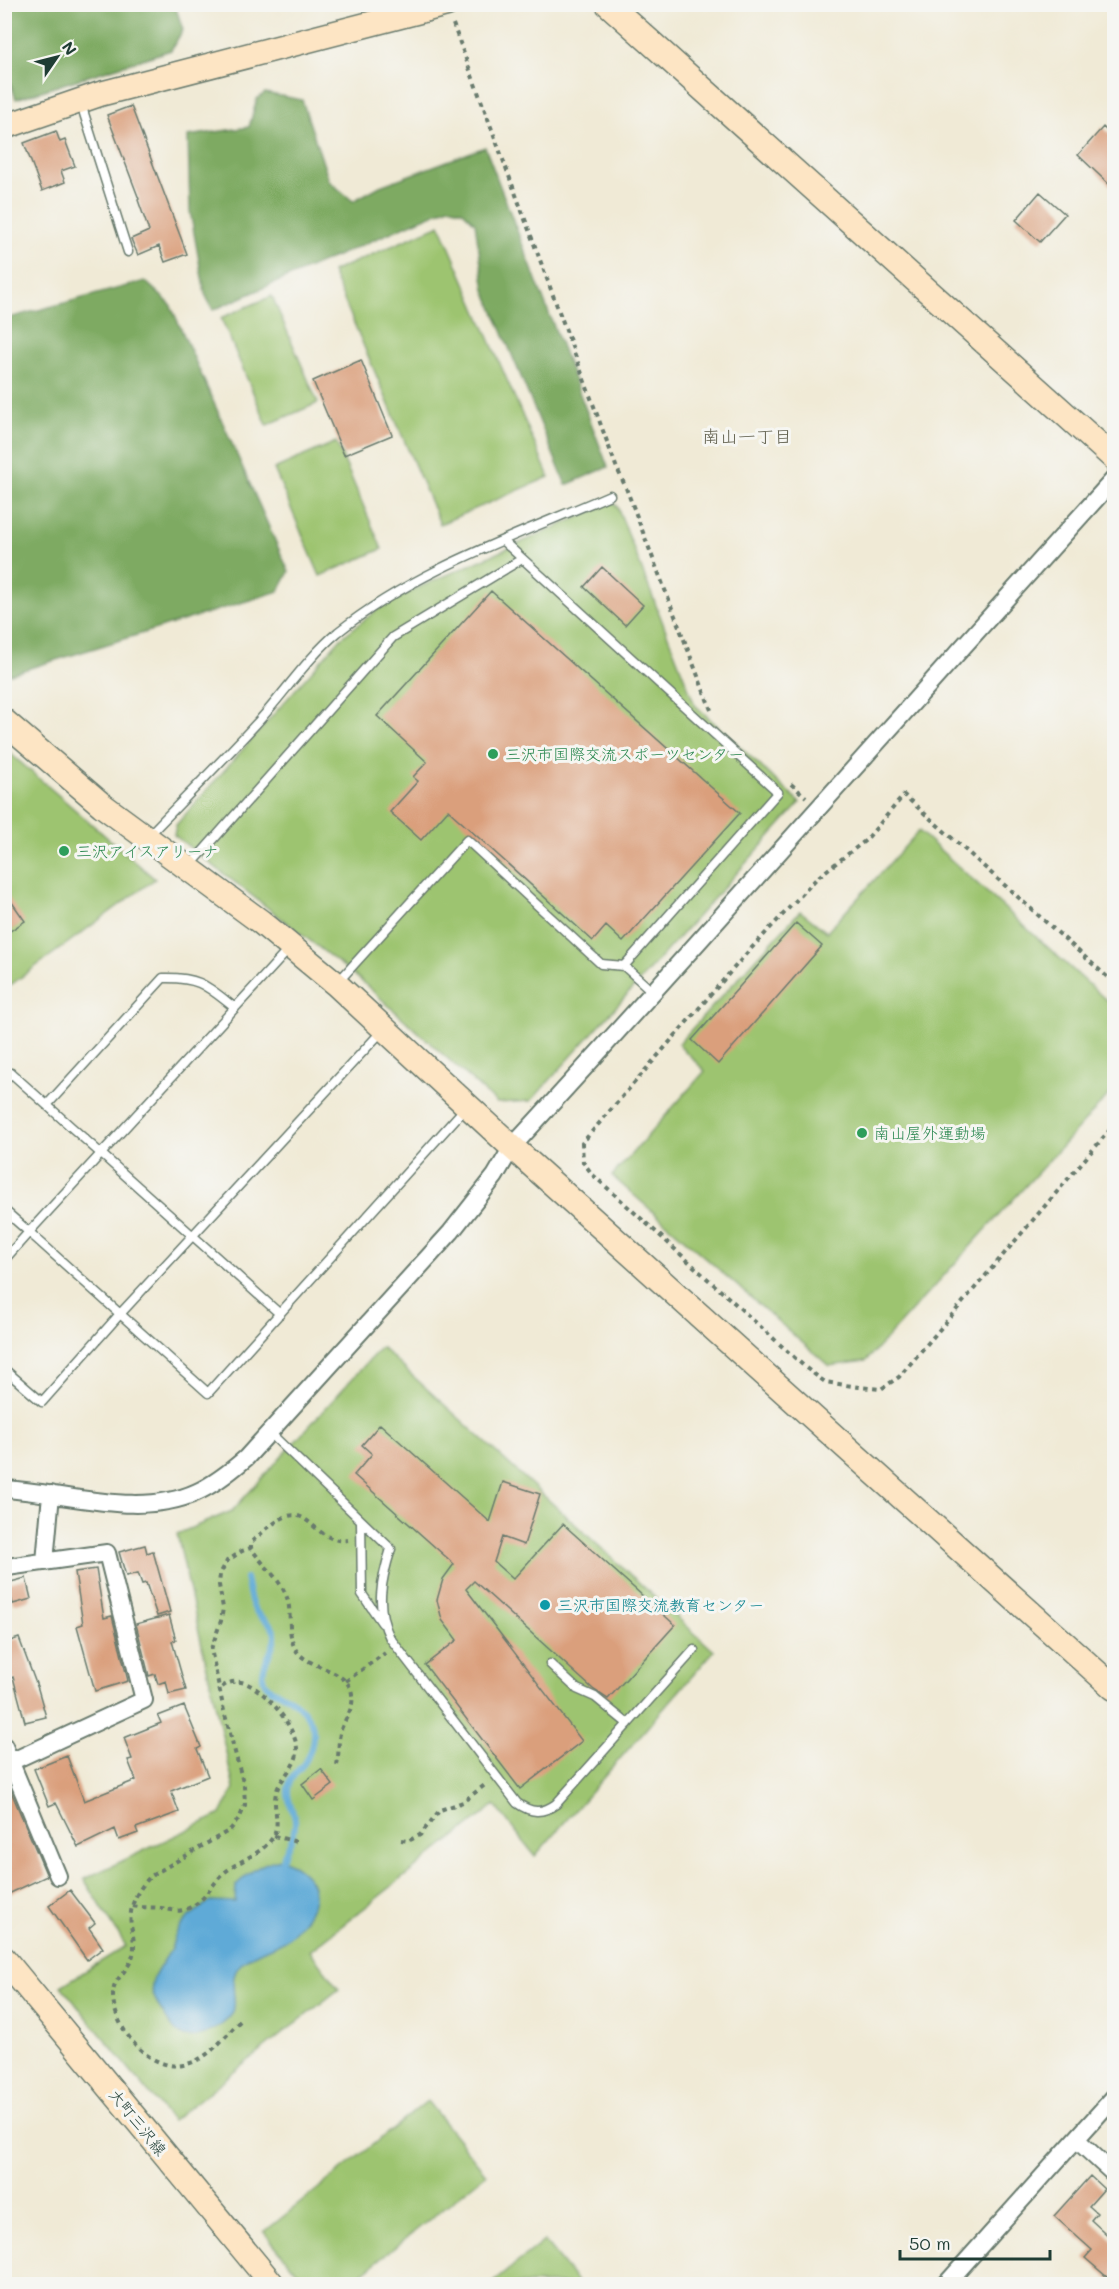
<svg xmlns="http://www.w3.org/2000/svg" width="1119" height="2289" font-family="Mali,'Klee One',sans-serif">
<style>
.green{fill:#9dc46f;stroke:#5e8052;stroke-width:1.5}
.forest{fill:#7eaa62;stroke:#4e744b;stroke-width:1.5}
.water{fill:#5faad7;stroke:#3f7486;stroke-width:1.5}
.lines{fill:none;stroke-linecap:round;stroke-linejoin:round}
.stream{stroke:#5faad7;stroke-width:6}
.building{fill:#da9f7b}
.lane-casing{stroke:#687a6d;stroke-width:11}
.street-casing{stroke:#687a6d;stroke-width:20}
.secondary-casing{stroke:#687a6d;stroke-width:27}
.path{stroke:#687a6d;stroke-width:4;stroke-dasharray:4.5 4.5;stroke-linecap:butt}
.lane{stroke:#fff;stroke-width:8}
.street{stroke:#fff;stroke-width:16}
.secondary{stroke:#fde5c4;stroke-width:24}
.leisure-dot{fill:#2e9e5b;stroke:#f6f6f2;stroke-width:2}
.culture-dot{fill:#0f9aa8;stroke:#f6f6f2;stroke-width:2}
.labels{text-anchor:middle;stroke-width:6;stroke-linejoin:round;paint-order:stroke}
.leisure-label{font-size:16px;fill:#27864d;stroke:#f6f6f2;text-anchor:start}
.culture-label{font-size:16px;fill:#0d838f;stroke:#f6f6f2;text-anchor:start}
.street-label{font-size:16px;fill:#1f3d34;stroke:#f6f6f2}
.neighbourhood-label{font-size:18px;fill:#605f4d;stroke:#f6f6f2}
</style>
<rect width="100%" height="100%" fill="#f6f6f2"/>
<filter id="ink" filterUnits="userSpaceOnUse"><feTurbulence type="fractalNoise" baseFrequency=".0167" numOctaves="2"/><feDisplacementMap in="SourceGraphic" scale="12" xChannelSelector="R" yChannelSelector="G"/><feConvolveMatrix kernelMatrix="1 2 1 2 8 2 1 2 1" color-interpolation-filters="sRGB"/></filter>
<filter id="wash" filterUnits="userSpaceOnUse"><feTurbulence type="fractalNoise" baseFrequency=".008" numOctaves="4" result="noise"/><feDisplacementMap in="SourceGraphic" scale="24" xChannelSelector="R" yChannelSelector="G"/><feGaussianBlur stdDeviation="1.35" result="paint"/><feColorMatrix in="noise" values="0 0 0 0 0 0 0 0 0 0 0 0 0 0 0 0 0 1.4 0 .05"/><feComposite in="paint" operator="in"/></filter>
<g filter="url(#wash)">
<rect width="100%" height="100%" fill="#f0ead6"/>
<!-- green -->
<path class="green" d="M 440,225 L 549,477 L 440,524 L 332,272 Z
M 272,296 L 318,403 L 267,425 L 221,318 Z
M 336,442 L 382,549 L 320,576 L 274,469 Z
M 613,502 L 617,506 L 695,705 L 800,803 L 531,1101 L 497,1103 L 358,978 L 174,835 L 176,825 L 341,638 L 381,607 L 422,586 Z
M 5,749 L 155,879 L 5,989 Z
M 919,831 L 1114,1007 L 1114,1089 L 866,1361 L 829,1366 L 612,1176 L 705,1071 L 678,1044 L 800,911 L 827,932 Z
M 381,1347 L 714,1651 L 535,1856 L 495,1805 L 310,1951 L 339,1989 L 172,2121 L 61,1986 L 126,1946 L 84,1879 L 221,1814 L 234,1788 L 177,1534 L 232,1511 Z
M 427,2101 L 486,2174 L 349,2284 L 307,2284 L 264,2232 Z
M 544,2241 L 579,2284 L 491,2284 Z"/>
<!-- forest -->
<path class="forest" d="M 5,4 L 175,5 L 183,30 L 171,50 L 16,99 L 5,68 Z
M 265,93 L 302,100 L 329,181 L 353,201 L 380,186 L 485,147 L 608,467 L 566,485 L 485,290 L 475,223 L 463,211 L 449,207 L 213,310 L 205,294 L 190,211 L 188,136 L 249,127 L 257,99 Z
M 145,281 L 170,304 L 289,572 L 279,591 L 11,674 L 5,673 L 5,319 Z"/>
<!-- water -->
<path class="water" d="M 282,1859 C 310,1872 325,1891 305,1919 C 300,1925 294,1934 287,1939 C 272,1948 256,1951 243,1962 C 224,1979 240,2000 232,2014 C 223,2028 191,2045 177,2032 C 170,2026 166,2017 161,2010 C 156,2001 149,1990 153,1980 C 157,1969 165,1960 171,1949 C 173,1945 173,1940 175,1936 C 181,1921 198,1910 210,1901 L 235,1902 L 236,1885 C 250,1872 263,1861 282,1859 Z"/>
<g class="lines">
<!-- stream -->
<path class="stream" d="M 246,1578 C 249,1591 250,1607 260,1616 C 267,1622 276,1626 275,1637 C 274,1651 259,1667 264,1681 C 268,1691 277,1691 286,1696 C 293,1700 304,1711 309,1718 C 317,1730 312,1750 305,1762 C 300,1769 292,1775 289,1784 C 285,1797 293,1808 295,1820 C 296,1833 288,1847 282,1859"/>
</g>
<g id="blocks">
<!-- building -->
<path class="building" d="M 131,106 L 187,254 L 165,262 L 159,246 L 138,255 L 131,239 L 149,231 L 138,200 L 139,199 L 107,115 Z
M 1103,127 L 1114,138 L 1114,189 L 1078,155 Z
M 56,131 L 60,142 L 65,140 L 75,166 L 61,171 L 65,182 L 42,191 L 24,143 Z
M 1040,192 L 1065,214 L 1040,242 L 1016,220 Z
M 361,360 L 392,435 L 344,455 L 313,381 Z
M 602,567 L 643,605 L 625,625 L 584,587 Z
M 491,591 L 740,813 L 623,942 L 606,926 L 593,941 L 448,810 L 421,840 L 390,812 L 418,781 L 413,777 L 427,762 L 377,716 Z
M 4,891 L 25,921 L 4,935 Z
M 796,923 L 822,946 L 718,1064 L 692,1040 Z
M 380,1424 L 490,1522 L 503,1482 L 540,1494 L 524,1545 L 502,1537 L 494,1562 L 513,1579 L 563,1524 L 675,1625 L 608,1699 L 593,1689 L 474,1581 L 466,1589 L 582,1741 L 520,1789 L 425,1665 L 457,1640 L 442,1620 L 437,1600 L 443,1579 L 454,1564 L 354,1475 L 372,1454 L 362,1445 Z
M 145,1545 L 147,1553 L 153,1551 L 170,1612 L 157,1616 L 146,1583 L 142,1584 L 138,1573 L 126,1576 L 119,1552 Z
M 96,1569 L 104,1618 L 112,1616 L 128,1681 L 95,1691 L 77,1626 L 83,1624 L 75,1572 Z
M 26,1578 L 31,1599 L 13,1604 L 7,1583 Z
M 169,1615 L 176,1640 L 172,1641 L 186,1690 L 169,1694 L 166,1681 L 158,1684 L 155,1674 L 149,1676 L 136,1624 Z
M 19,1638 L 38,1689 L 46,1717 L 25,1722 L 13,1677 L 9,1679 L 4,1668 L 4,1643 Z
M 184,1706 L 201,1747 L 197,1749 L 208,1776 L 171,1791 L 179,1812 L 136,1828 L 138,1833 L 119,1840 L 115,1829 L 78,1847 L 56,1803 L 49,1806 L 34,1769 L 67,1756 L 84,1801 L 136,1780 L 128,1760 L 132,1759 L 124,1738 L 161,1723 L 158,1716 Z
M 321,1769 L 333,1785 L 313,1800 L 302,1784 Z
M 4,1775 L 47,1876 L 4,1896 Z
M 70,1890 L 95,1923 L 89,1928 L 103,1948 L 87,1960 L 49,1906 Z
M 1090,2176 L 1104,2189 L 1089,2206 L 1097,2213 L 1091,2220 L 1114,2241 L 1114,2283 L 1085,2258 L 1092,2250 L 1054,2216 Z"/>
</g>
</g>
<g filter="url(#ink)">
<use href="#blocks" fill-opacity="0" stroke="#687a6d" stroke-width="1.5"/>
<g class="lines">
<!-- lane casing -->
<g class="lane-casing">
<path id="lane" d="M 81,104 L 128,252
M 503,541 L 778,792 L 624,966
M 148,836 C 184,799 221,762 256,724 C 283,695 307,658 338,632 C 417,569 518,535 610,495
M 189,867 L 393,637 L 522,559
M 338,982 L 467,840 L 601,964 L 624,966 L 654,993
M 4,1081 L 11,1073 L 280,1314
M 47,1105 L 163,978 C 200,977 207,986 235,1008
M 4,1210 L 29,1232 L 290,948
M 4,1260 L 29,1232 L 208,1393 L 467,1106
M 4,1369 L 42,1402 L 120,1314 L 382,1031
M 269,1432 L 391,1549 C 381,1580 375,1608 390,1638 L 517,1803 C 531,1813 542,1814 556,1804 L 694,1650
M 361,1521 L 362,1594 L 382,1623
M 550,1664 L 577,1689 L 595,1697 L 628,1724"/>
</g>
<!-- street casing -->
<g class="street-casing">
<path id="street" d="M 4,1489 C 65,1492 139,1519 197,1492 C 215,1484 231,1471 246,1458 L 451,1232 L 495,1176 L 512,1147 C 715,926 913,701 1114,479
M 45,1562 L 51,1494
M 4,1569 L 7,1567 L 107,1553 L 144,1700 L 4,1765
M 4,1746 L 58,1876
M 1077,2140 L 1114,2174
M 946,2284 L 1114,2097"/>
</g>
<!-- secondary casing -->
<g class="secondary-casing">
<path id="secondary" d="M 608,4 L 1114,458
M 4,127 L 100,94 L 447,4
M 4,721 L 102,805 L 261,922 L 336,984 L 512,1147 L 1114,1688
M 4,1959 L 272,2284"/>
</g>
<!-- path -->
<path class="path" d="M 453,24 L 616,466 L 626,488 L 711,710
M 791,784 L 806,797
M 1114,983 L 904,795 L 866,840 L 818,877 L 746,954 L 582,1143 L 583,1162 L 592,1174 L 806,1368 L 825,1382 L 859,1387 L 881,1389 L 899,1377 L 1114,1125
M 346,1681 L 385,1653
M 337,1765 C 339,1755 338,1743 340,1733 C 343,1720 355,1709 352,1694 C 349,1671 314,1669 299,1654 C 286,1639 292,1619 288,1601 C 283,1581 262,1565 251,1548 L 251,1542 C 261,1534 273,1522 285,1517 C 310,1507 316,1544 348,1540
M 274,1836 L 297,1842
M 401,1840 L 408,1841 L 420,1835 L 440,1810 L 463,1802 L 486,1784
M 133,1906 C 142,1908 151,1907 161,1908 C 168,1909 176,1912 183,1910 C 202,1905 208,1890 220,1877 C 235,1860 263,1856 274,1835 C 281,1822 271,1805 277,1790 C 281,1778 295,1767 297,1754 C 300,1731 264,1686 241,1682 C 232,1681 226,1683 220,1689
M 240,2021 C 224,2037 210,2058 187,2064 C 151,2075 112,2027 113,1994 C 113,1979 128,1971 132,1958 C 136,1948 133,1935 131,1926 C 128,1906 138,1889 151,1876 L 230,1830 L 240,1817 L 245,1805 L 244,1786 L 224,1711 L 211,1649 L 221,1621 L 223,1608 L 219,1585 L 220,1574 L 227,1561 L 242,1551 L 251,1548"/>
<!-- lane -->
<use href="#lane" class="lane"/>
<!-- street -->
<use href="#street" class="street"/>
<!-- secondary -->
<use href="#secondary" class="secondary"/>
</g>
</g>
<!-- markers -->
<g class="leisure-dot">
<circle cx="493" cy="754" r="6"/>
<circle cx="64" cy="851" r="6"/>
<circle cx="862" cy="1133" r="6"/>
</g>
<circle class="culture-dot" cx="545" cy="1605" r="6"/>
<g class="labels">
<!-- leisure labels -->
<g class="leisure-label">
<text x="505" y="760">三沢市国際交流スポーツセンター</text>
<text x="76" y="857">三沢アイスアリーナ</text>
<text x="874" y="1139">南山屋外運動場</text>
</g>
<!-- culture labels -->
<g class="culture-label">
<text x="557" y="1611">三沢市国際交流教育センター</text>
</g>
<!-- street labels -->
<g class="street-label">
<text transform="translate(138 2122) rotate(51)" y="6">大町三沢線</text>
</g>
<!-- neighbourhood labels -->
<g class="neighbourhood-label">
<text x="747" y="443">南山一丁目</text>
</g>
</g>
<!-- margin -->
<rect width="1119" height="2289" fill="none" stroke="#f6f6f2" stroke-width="24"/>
<!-- north arrow -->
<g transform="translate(57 57) rotate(55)" stroke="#f6f6f2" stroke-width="4.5" paint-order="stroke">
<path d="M0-4.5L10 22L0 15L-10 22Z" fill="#1f3d34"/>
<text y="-9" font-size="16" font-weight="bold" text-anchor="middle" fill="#1f3d34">N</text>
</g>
<!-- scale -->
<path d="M900 2250v9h150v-9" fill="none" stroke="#1f3d34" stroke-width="3"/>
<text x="909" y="2250" font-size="18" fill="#1f3d34" stroke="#f6f6f2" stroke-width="4.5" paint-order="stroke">50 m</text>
</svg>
